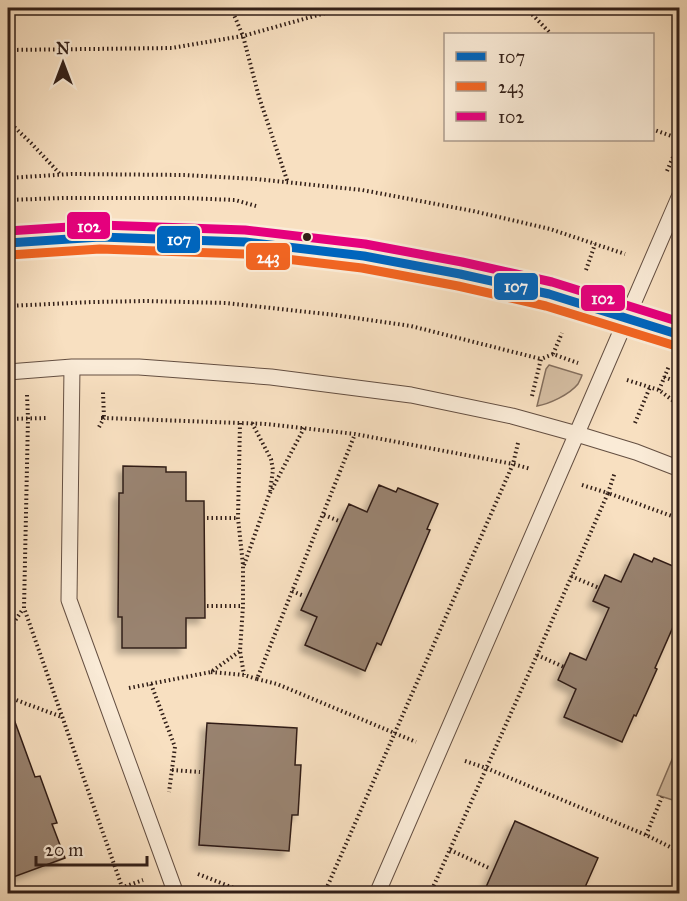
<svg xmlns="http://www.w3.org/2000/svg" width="687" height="901" font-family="'IM FELL Great Primer',serif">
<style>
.green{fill:#d6bfa4;stroke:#846f5e;stroke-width:1.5}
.building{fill:#998370;stroke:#321f18;stroke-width:1.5;filter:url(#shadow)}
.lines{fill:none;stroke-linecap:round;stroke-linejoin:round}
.lane-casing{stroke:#644f42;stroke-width:17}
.street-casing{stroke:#644f42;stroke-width:32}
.path{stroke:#321f18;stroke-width:4;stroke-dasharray:1.5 3;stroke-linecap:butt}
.lane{stroke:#faebd7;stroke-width:15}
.street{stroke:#faebd7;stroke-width:30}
.bus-1-casing{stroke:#faebd7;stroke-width:14}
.bus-2-casing{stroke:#faebd7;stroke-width:14}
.bus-3-casing{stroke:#faebd7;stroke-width:14}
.bus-1{stroke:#0065bd;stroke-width:9}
.bus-2{stroke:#f26522;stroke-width:9}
.bus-3{stroke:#e5007d;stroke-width:9}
.bus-dot{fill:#321f18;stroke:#faebd7;stroke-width:2}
.line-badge{stroke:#faebd7;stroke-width:2}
.badge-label{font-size:16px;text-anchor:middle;font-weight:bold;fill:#fff}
</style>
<defs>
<filter id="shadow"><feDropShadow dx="-5.5" dy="5.5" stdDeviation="3" flood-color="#0004"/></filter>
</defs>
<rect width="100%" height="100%" fill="#f8e0c1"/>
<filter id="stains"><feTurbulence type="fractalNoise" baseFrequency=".00333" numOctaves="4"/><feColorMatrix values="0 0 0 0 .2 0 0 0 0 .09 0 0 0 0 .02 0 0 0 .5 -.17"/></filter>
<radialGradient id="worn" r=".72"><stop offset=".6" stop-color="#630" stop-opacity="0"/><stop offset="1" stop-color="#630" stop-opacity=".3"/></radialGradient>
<!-- green -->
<path class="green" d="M 549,365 L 582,375 C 582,376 578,384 578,384 C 569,395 549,404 537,406 L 546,369 Z
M 679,743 L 680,802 L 679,802 L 657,795 Z"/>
<!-- building -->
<path class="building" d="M 123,466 L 166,467 L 166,472 L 186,472 L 186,501 L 204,501 L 205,618 L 186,618 L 186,648 L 122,648 L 122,617 L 118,617 L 119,493 L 123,493 Z
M 379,485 L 396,492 L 398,488 L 438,504 L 427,529 L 430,530 L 381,645 L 377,643 L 365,671 L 305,645 L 317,617 L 301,610 L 349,504 L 367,512 Z
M 634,554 L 652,562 L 654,558 L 680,569 L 680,611 L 655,668 L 657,669 L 636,716 L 634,715 L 622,742 L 564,717 L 576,689 L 558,680 L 570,653 L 586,660 L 609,608 L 593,601 L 605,575 L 621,582 Z
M 11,711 L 35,777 L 40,776 L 57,823 L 52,824 L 65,858 L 8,879 L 8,712 Z
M 207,723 L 297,728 L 295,765 L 301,765 L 298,815 L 292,815 L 289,851 L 199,845 Z
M 515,821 L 598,858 L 582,894 L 483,894 Z"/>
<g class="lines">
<!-- lane casing -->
<g class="lane-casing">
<path id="lane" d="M 72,367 L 69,600 L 176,894
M 8,372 L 72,367 L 139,367 L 194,371 L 271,377 L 411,395 L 512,416 L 577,434 L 636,452 L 680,469
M 377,894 C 479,661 579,428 680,195"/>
</g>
<!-- street casing -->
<g class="street-casing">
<path id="street" d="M 8,243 L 100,237 L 245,242 L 364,256 L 460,274 L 549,294 L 574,301 L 680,335"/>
</g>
<!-- path -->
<path class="path" d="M 231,8 L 243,36 L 259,97 L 288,183
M 526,8 L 551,34
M 8,50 L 172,48 L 243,36 L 343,8
M 8,121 L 31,143 L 61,175
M 652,129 L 680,139
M 667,171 L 680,141
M 8,178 L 71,174 L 185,175 L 256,179 L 362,190 L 473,211 L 550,229 L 625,254
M 8,200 L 63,198 L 185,198 L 235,200 L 256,206
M 586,270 L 595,244
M 8,306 L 93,302 L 145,301 L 226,303 L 335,315 L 411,326 L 541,359
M 553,354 L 562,333
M 664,377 L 680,383
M 627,380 L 659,390 L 680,406
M 659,390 L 669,366
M 27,395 L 28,418 L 24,608 L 122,887
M 532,396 L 541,359 L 553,354 L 578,363
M 101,418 L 104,418 L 103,392
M 8,419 L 46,418
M 240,423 L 238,518 L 243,565 L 243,606 L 240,651 L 244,675
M 252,423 L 271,459 L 273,470 L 270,491
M 635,423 L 650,387
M 99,427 L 104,418 L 266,424 L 355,434 L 513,464 L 324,894
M 518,443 L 513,464 L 531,469
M 582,485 L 608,493 L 615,472
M 324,515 L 339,521
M 207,518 L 238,518
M 244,565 L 269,495 L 304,428
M 571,576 L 599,588
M 292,591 L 304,596
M 207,606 L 243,606
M 8,631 L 23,609
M 537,655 L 564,667
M 211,672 L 244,675 L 257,679 L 355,434
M 257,679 L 277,684 L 416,742
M 151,684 L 175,747 L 169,792
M 129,688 L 211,672 L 240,651
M 8,697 L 62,717
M 465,761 L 486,768 L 646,835 L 680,852
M 172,770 L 200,772
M 646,835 L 662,797
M 450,850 L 489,868
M 198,874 L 249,894
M 104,894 L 143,880
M 430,894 L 537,655 L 608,493 L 680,519"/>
<!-- lane -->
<use href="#lane" class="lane"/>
<!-- street -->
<use href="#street" class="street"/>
<!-- bus-1 casing -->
<g class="bus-1-casing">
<path id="bus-1" d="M 8,243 L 100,237 L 245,242 L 364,256 L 460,274 L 549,294 L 680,335"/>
</g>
<!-- bus-2 casing -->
<g class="bus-2-casing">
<path id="bus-2" d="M 9,255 L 100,249 L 244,254 L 362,268 L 458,286 L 546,306 L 676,346"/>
</g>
<!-- bus-3 casing -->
<g class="bus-3-casing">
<path id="bus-3" d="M 8,231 L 100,225 L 245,230 L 365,244 L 462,262 L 552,282 L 680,322"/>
</g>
<!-- bus-1 -->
<use href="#bus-1" class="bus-1"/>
<!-- bus-2 -->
<use href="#bus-2" class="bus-2"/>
<!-- bus-3 -->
<use href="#bus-3" class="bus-3"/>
</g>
<!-- markers -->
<circle class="bus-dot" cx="307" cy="237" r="5"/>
<g class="line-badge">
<rect x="66" y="211" width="45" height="29" rx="6" fill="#e5007d"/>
<rect x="156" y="225" width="45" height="29" rx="6" fill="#0065bd"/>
<rect x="245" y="242" width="46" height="29" rx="6" fill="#f26522"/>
<rect x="493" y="272" width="46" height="29" rx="6" fill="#0065bd"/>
<rect x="580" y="284" width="46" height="28" rx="6" fill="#e5007d"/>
</g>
<g class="badge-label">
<text x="89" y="232">102</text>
<text x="179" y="245">107</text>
<text x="268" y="263">243</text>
<text x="516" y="292">107</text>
<text x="603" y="304">102</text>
</g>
<!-- margin -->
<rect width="687" height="901" fill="none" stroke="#f8e0c1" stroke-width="30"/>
<rect x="9" y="9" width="669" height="883" fill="none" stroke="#321f18" stroke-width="3"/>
<rect x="15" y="15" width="657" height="871" fill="none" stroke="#321f18" stroke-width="1.5"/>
<!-- legend -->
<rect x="444" y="33" width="210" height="108" fill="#faebd7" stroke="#aa998b" stroke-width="1.5"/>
<rect x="456" y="52" width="30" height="9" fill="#0065bd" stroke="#aa998b" stroke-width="1.5"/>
<text x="498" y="63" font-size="18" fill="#321f18">107</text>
<rect x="456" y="82" width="30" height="9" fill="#f26522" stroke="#aa998b" stroke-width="1.5"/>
<text x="498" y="93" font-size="18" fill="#321f18">243</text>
<rect x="456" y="112" width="30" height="9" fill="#e5007d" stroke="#aa998b" stroke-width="1.5"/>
<text x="498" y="123" font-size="18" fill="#321f18">102</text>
<!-- north arrow -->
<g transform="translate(63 63)" stroke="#faebd7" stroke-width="4.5" paint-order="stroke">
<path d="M0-4.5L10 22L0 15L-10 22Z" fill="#321f18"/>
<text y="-9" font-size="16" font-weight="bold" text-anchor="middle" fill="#321f18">N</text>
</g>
<!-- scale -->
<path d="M36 856v9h111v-9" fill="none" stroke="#321f18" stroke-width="3"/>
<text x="45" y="856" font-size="18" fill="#321f18" stroke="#faebd7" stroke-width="4.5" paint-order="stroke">20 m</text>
<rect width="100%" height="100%" filter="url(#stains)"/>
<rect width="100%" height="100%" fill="url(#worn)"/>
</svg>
